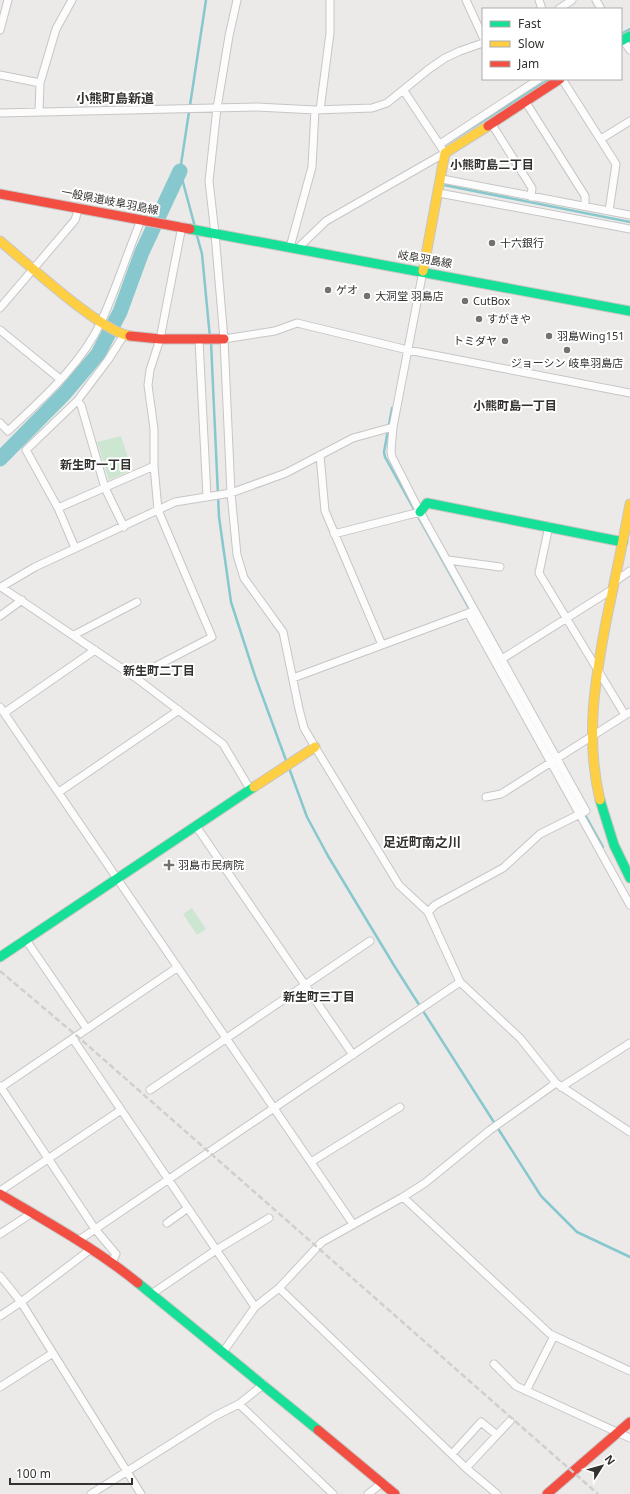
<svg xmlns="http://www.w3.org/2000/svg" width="630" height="1494" font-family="'Noto Sans','Noto Sans JP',sans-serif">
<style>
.green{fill:#cde6d2}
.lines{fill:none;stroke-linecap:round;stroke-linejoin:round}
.stream{stroke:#86c8cd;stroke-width:2.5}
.river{stroke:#86c8cd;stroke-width:15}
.street-casing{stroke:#c7c6c5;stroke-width:9}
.fast-casing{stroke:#c7c6c5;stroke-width:11}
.slow-casing{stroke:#c7c6c5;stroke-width:11}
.jam-casing{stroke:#c7c6c5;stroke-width:11}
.street{stroke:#fcfcfc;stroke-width:7}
.fast{stroke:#16e098;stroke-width:9}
.slow{stroke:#ffcf43;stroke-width:9}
.jam{stroke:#f24e42;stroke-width:9}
.rail{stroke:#cfcfce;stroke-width:2.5;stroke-dasharray:6 3;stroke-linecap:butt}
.poi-dot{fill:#747270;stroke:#fff;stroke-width:1.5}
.labels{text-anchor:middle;stroke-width:4;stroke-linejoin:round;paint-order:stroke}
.street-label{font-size:11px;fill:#333230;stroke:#fff}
.poi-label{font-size:11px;fill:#333230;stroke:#fff;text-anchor:start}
.neighbourhood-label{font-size:12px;font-weight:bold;fill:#333230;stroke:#fff}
.quarter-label{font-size:13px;font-weight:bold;fill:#333230;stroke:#fff}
</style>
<rect width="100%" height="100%" fill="#eceae8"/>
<!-- green -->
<path class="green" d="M 121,436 L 132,470 L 109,480 L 97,442 Z
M 192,908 L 206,929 L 197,935 L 183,914 Z"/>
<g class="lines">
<!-- stream -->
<path class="stream" d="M 621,34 L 630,29
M 449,142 L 550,79
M 444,185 L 630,222
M 195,227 L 180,171 L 206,0
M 196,232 L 202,254 L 210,338
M 211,342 L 219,517 L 231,602 L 255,676 L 287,763
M 392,408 L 384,452 L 385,457 L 470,610
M 289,768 L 307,817 L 328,856 L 395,967 L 541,1196 L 577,1232 L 630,1257
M 584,813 L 603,847"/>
<!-- river -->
<path class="river" d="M 0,459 L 65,393 L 98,354 L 120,312 L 142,252 L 180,171"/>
<!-- street casing -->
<g class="street-casing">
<path id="street" d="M 237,0 L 229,36 L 217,108 L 209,181 L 215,234 L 224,339 L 231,493 L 237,555 L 244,578 L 283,632 L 299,709 L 304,728 L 315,747 L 399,885 L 428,912 L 460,982 L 520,1038 L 556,1083 L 630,1132
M 466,0 L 483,37
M 539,0 L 542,9
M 596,0 L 601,9
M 559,9 L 572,0
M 0,30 L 8,0
M 623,40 L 630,50
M 0,75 L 40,83
M 562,79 L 616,164 L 609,211
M 525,101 L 585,196 L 585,206
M 320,110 L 330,33 L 330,0
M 39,112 L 40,83 L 56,29 L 72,0
M 0,113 L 257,107 L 315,110 L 372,108 L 387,103 L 429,69 L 445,58 L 460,51 L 483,43
M 491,123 L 532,188 L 531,197
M 601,139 L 630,121
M 440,144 L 539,79
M 442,179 L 630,215
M 439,193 L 630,229
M 290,247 L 312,167 L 315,110
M 297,249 L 326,221 L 445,153 L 404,91
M 423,271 L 393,427 L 391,451 L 392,457 L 420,512 L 586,811 L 540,834 L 503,868 L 435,905 L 428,912
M 0,308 L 75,220 L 79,207
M 0,330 L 60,379
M 224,339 L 275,331 L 297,323 L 408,350 L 630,393
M 199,340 L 207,497
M 77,401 L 81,405 L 105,488 L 124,527
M 0,423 L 8,431 C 42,399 81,365 101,322 C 116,289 127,254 141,220
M 320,455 L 325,511 L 382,645
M 58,508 L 154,466 L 154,429 L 148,385 L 150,370 L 160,339 L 182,226
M 549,526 L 539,573 L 625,715
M 334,534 L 420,512
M 75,548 L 58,508 L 26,450 L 77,401 L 108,360 L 124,335
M 448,560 L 500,567
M 614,582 L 630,571
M 468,613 L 630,905
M 0,616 L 22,600
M 74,635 L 137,602
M 502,659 L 613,589
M 136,678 L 141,674 L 212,637 L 158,510 L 154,466
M 293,678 L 471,612
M 0,707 L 353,1224
M 4,713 L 95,650
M 250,789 L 223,744 L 136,678 L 1,587 L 35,567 L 175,502 L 231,493 L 286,473 L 353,438 L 393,427
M 59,792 L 179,710
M 486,797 L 501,794 L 630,712
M 196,826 L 353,1055
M 26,940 L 87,1029
M 73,1039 L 255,1307
M 0,1086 L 95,1229 L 116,1254 L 112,1262
M 561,1087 L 630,1043
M 0,1088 L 178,967
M 150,1090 L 370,941
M 311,1162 L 400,1107
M 0,1191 L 121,1110
M 403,1197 L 550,1334 L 630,1371
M 167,1223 L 188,1208
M 0,1234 L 32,1213
M 79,1240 L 460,982
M 0,1276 L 21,1302 L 141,1494
M 279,1288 L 466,1468 L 497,1494
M 153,1293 L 216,1250 L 269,1218
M 0,1316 L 21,1302 L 91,1249
M 223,1352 L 255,1307 L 279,1288 L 322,1242 L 403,1197 L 425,1183 L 490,1130 L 556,1083
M 494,1364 L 516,1386 L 630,1438
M 0,1387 L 53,1353
M 526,1391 L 554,1336
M 239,1404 L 333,1494
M 452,1454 L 481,1422 L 497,1435
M 466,1468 L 510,1421
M 91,1494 L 215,1416 L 239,1404 L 264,1384
M 368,1494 L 382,1483"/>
</g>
<!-- fast casing -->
<g class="fast-casing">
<path id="fast" d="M 621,41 L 630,36
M 190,229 L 630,311
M 420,512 L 427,503 L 623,542
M 600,800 L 614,845 L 630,878
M 0,957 L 254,787
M 138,1283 L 318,1430"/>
</g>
<!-- slow casing -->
<g class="slow-casing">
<path id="slow" d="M 0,241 C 26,262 101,332 130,336
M 423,271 L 445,153 L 488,126
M 254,787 L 315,747
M 600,800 C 585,738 595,679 607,617 C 615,579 623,542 630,504"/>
</g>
<!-- jam casing -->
<g class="jam-casing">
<path id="jam" d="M 488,126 L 560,79
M 0,194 L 190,229
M 130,336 L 160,339 L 224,339
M 0,1194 C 47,1222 95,1248 138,1283
M 318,1430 L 395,1494
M 547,1494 L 630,1422"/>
</g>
<!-- street -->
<use href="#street" class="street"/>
<!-- fast -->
<use href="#fast" class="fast"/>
<!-- slow -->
<use href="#slow" class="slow"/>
<!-- jam -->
<use href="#jam" class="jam"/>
<!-- rail -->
<path class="rail" d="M 0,971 L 77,1036 L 598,1494"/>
</g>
<!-- markers -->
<g class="poi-dot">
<circle cx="492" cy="243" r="4"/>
<circle cx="328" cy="290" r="4"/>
<circle cx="367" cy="296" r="4"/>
<circle cx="465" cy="301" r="4"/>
<circle cx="479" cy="319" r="4"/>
<circle cx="549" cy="336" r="4"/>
<circle cx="505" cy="341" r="4"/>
<circle cx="567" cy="350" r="4"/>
<path d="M167 859h4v4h4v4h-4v4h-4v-4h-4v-4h4z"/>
</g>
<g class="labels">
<!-- street labels -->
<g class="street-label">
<text transform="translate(110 201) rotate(11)" y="4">一般県道岐阜羽島線</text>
<text transform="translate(425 259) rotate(10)" y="4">岐阜羽島線</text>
</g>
<!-- poi labels -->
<g class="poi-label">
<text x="500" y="247">十六銀行</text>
<text x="336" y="294">ゲオ</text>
<text x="375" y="300">大洞堂 羽島店</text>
<text x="473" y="305">CutBox</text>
<text x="487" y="323">すがきや</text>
<text x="557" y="340">羽島Wing151</text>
<text x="497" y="345" text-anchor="end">トミダヤ</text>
<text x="567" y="367" text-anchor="middle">ジョーシン 岐阜羽島店</text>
<text x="178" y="869">羽島市民病院</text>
</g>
<!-- neighbourhood labels -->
<g class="neighbourhood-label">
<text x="492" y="169">小熊町島二丁目</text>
<text x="515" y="410">小熊町島一丁目</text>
<text x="96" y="469">新生町一丁目</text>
<text x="159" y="675">新生町二丁目</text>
<text x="319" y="1001">新生町三丁目</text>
</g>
<!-- quarter labels -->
<g class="quarter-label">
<text x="115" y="103">小熊町島新道</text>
<text x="422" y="847">足近町南之川</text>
</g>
</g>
<!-- legend -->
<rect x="482" y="8" width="140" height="72" fill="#ffffff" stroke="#adadac"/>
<rect x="490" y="21" width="20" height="6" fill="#16e098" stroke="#adadac"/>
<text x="518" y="28" font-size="12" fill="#333230">Fast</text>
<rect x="490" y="41" width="20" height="6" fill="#ffcf43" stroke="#adadac"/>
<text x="518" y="48" font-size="12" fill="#333230">Slow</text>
<rect x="490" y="61" width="20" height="6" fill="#f24e42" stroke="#adadac"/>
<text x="518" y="68" font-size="12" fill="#333230">Jam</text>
<!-- north arrow -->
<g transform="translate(602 1466) rotate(53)" stroke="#ffffff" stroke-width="3" paint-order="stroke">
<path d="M0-3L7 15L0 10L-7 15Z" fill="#333230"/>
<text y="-6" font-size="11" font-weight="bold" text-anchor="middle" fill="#333230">N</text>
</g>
<!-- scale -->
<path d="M10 1478v6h122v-6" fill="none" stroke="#333230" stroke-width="2"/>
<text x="16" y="1478" font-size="12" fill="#333230" stroke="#ffffff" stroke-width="3" paint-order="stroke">100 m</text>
</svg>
